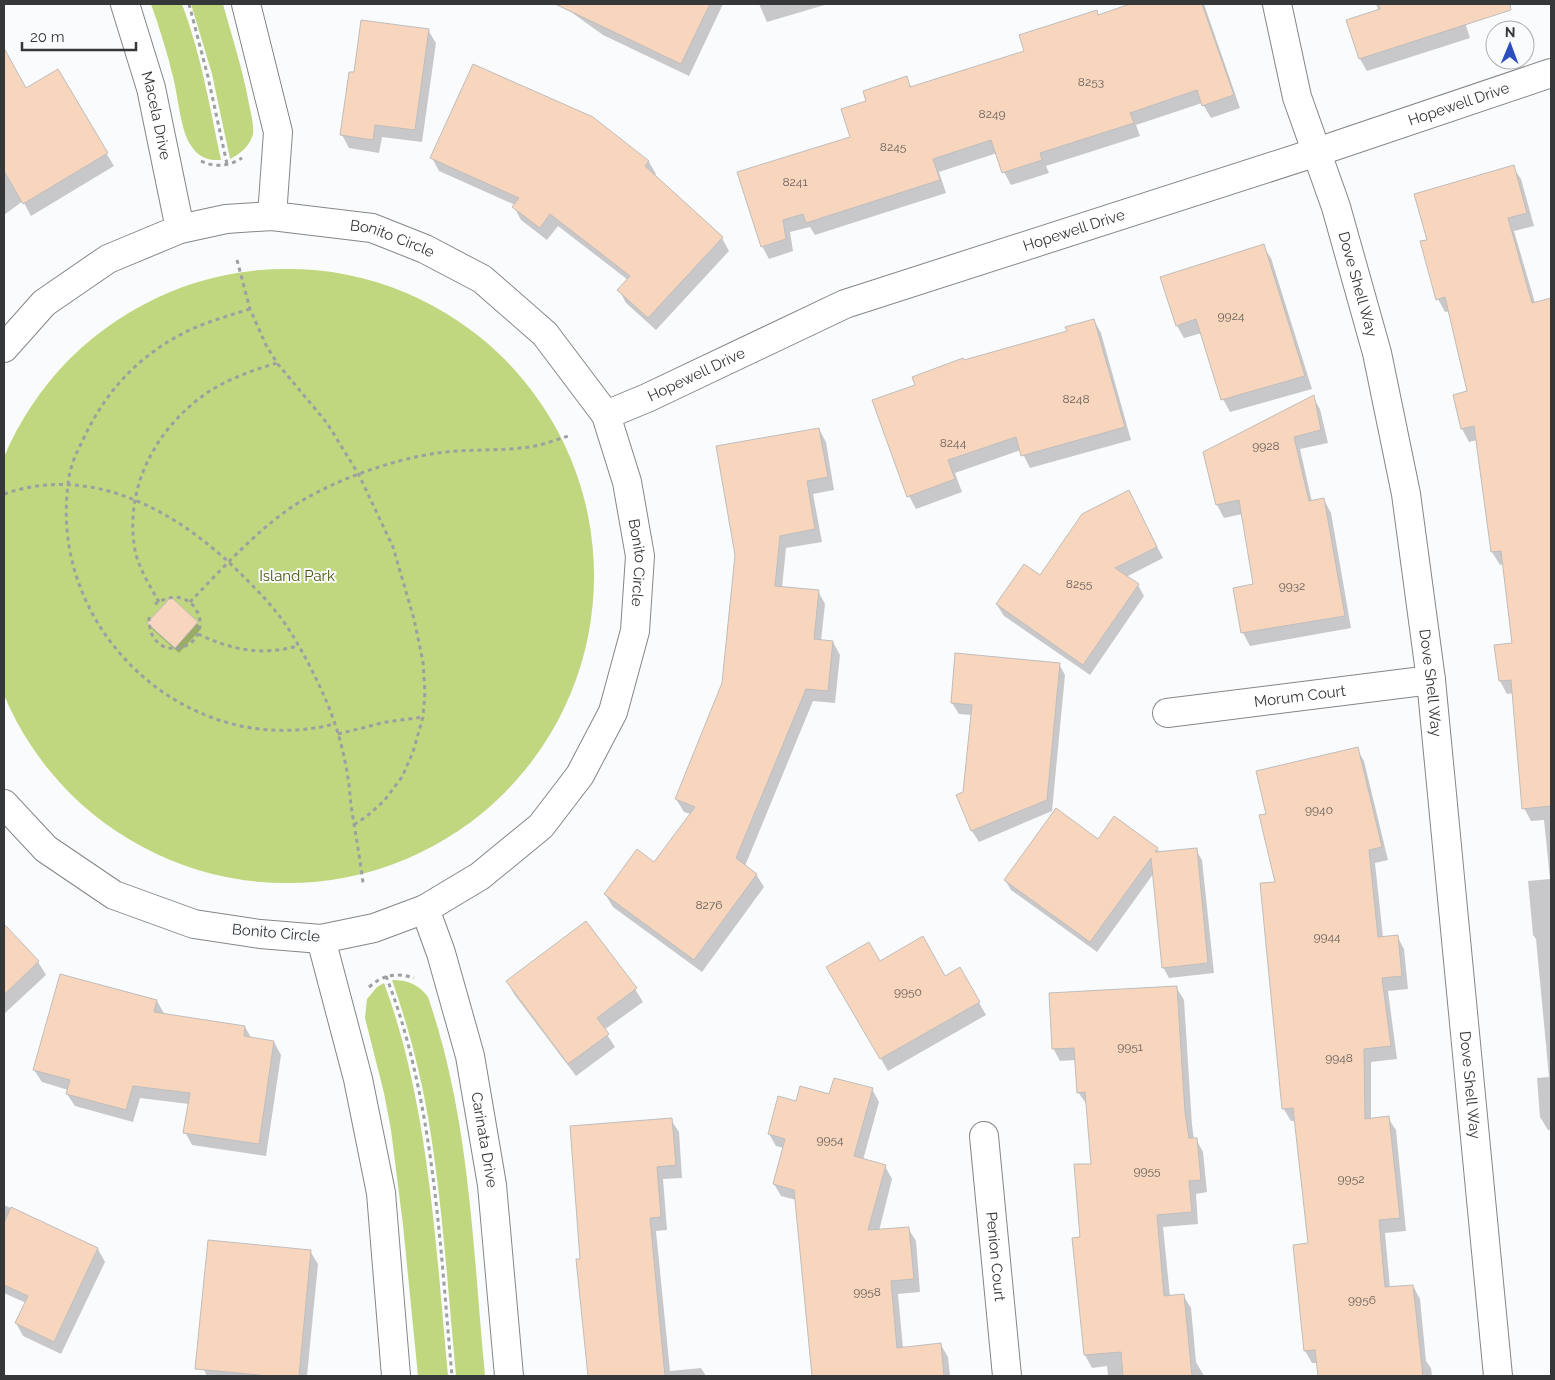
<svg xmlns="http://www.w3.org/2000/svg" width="1555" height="1380" font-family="Raleway,sans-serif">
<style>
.green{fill:#c0d77f}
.shadow{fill:#0003}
.building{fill:#f8d6be;stroke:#bfbdbc}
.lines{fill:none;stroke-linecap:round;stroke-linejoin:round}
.minor-casing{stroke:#848687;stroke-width:30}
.path{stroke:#9e9fa1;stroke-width:3;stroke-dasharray:4 4;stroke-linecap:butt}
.minor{stroke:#fff;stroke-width:28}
.labels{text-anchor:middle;stroke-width:4;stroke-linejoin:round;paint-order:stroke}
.number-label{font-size:12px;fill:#665f5a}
.street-label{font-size:15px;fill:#363738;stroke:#fafbfd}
.park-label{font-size:15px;fill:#4a5813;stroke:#fafbfd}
</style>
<rect width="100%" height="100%" fill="#fafbfd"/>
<!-- green -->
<path class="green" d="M 151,4 L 182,4 C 201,54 210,108 221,160 C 207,161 197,156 190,144 C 181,130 178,98 174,81 C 168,55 160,29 151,4 Z
M 191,4 L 223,4 C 232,37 243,70 249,104 C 251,114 254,125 253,134 C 250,146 240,154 230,159 L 212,74 Z
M-20 576a307 307 0 1 1 614 0a307 307 0 1 1-614 0Z
M 392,980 C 408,980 418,984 428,997 C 470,1118 473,1250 485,1376 L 456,1376 C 448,1292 443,1207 429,1123 C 421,1074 408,1026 392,980 Z
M 384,983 C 429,1104 436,1248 448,1376 L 418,1376 L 403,1225 L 391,1130 L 384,1093 L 365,1018 L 367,999 L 377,987 Z"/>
<!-- shadow -->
<path class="shadow" d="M 560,4 L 723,4 L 689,76 L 603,35 Z
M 759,4 L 828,4 L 767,22 Z
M 1134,4 L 1204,4 L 1240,108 L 1211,118 L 1202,103 L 1136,125 L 1140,136 L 1046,166 L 1049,173 L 1011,185 L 1004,172 L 997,153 L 939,172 L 946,193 L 815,235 L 810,227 L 790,232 L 793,251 L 769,259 L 762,246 L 739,173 L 852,138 L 868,102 L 906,78 L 912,88 L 1026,51 L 1096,12 L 1099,16 Z
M 1376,4 L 1459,4 L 1470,38 L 1367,71 L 1360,59 L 1379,11 Z
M 428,30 L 436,43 L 422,142 L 382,137 L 379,153 L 349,148 L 342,135 L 355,74 Z
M 57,71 L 114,166 L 31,216 L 23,201 L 4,215 L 4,84 L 18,76 L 26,89 Z
M 592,118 L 649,162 L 656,174 L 654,176 L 722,238 L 729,251 L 656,330 L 626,303 L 619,290 L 628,280 L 558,226 L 547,240 L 521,220 L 514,207 L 515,205 L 439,171 L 432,158 Z
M 1513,167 L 1521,179 L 1534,226 L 1514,231 L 1535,303 L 1551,299 L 1551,1130 L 1548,1130 L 1540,1117 L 1537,1078 L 1549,1077 L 1536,939 L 1533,935 L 1528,881 L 1550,879 L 1544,820 L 1531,821 L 1524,808 L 1514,693 L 1507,694 L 1500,681 L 1495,646 L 1514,644 L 1504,564 L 1500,565 L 1492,552 L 1477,440 L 1469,442 L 1462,429 L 1454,396 L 1469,392 L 1450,311 L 1445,312 L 1438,299 L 1429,240 Z
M 1263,246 L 1271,258 L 1312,389 L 1230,412 L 1223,399 L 1202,333 L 1184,338 L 1177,326 Z
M 1094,320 L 1101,333 L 1131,440 L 1030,468 L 1021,450 L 955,473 L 962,492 L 916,509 L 909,496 L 916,386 L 964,362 L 1068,332 Z
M 1313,397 L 1320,409 L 1328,443 L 1300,449 L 1312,502 L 1324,500 L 1331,513 L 1351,628 L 1250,646 L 1243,633 L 1235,589 L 1255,585 L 1242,514 L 1224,518 L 1217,505 L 1205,452 Z
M 819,429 L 826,442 L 834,490 L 813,494 L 822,542 L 786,548 L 782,588 L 818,591 L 825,604 L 821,641 L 833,642 L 840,655 L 835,703 L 813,701 L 745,866 L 756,874 L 764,887 L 702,972 L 613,907 L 605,894 L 654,863 L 691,814 L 684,812 L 676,799 L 723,683 Z
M 1135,503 L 1163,558 L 1126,577 L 1138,585 L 1144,596 L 1090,675 L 1004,616 L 997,605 L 1041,577 Z
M 171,599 L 197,623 L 201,629 L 179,653 L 152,629 L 149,623 Z
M 956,654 L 1059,664 L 1065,675 L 1052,811 L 979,842 L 972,831 L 958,796 L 964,793 L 972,715 L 959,714 L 952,703 Z
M 1357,749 L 1364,761 L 1388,860 L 1375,863 L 1383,937 L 1397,936 L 1404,949 L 1408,989 L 1388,991 L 1397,1059 L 1371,1062 L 1371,1119 L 1388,1118 L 1396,1130 L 1406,1231 L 1385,1233 L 1390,1288 L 1413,1286 L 1420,1299 L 1426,1361 L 1431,1368 L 1432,1376 L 1319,1376 L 1318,1363 L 1312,1363 L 1305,1351 L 1309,1244 L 1296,1121 L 1291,1121 L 1283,1108 L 1276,883 L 1268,815 Z
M 1114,818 L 1157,849 L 1160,853 L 1196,850 L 1202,860 L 1214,973 L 1169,978 L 1163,967 L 1154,873 L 1097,952 L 1011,890 L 1005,880 L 1098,840 Z
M 4,926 L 38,962 L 46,975 L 4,1014 Z
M 880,963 L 945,978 L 960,969 L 986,1015 L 888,1071 L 828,967 Z
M 507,981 L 635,989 L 643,1002 L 604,1030 L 615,1047 L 576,1076 L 514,994 Z
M 1176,987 L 1184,1000 L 1192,1125 L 1194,1139 L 1196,1139 L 1203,1152 L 1207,1192 L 1196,1194 L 1198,1224 L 1163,1227 L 1170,1297 L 1183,1295 L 1191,1308 L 1196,1362 L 1204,1376 L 1108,1376 L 1107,1366 L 1092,1368 L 1085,1355 L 1082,1238 L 1092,1165 L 1087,1105 L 1078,1092 L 1076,1060 L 1060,1061 L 1053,1048 Z
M 157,1001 L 165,1015 L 245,1027 L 252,1039 L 274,1042 L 281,1055 L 266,1156 L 192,1145 L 185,1132 L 189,1104 L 140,1098 L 133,1122 L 75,1106 L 67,1094 L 68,1090 L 42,1082 L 34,1070 Z
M 872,1089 L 879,1102 L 863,1160 L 885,1166 L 892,1179 L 879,1231 L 908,1228 L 916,1241 L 920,1292 L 898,1294 L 903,1348 L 941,1345 L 948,1357 L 950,1376 L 813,1376 L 796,1200 L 781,1196 L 774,1184 L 784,1148 L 776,1146 L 769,1134 L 797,1102 Z
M 671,1120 L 679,1132 L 682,1178 L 663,1179 L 667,1230 L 656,1231 L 670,1371 L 701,1368 L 706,1376 L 589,1376 L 578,1260 L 581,1260 Z
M 4,1205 L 98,1249 L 105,1262 L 61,1354 L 23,1336 L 16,1323 L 26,1303 L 4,1293 Z
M 310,1251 L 318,1264 L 307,1376 L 207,1376 L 204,1370 Z"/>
<!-- building -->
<path class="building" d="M 555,4 L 710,4 L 681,64 Z
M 1130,4 L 1202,4 L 1234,95 L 1202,106 L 1197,90 L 1130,113 L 1134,123 L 1040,153 L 1042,160 L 1002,173 L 991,140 L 933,159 L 940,180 L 806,223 L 803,214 L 783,220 L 786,239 L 761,247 L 737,172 L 850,137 L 841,109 L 866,101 L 863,91 L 907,76 L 910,87 L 1024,51 L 1019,35 L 1097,10 L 1098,15 Z
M 1378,4 L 1510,4 L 1511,10 L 1359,59 L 1346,20 L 1380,9 Z
M 361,20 L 429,29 L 415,130 L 375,125 L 373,140 L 340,135 L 349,72 L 354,72 Z
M 4,48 L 26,88 L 58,69 L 108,153 L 23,204 L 4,171 Z
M 473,64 L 593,117 L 649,161 L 645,166 L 723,237 L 648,318 L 617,290 L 630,276 L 550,214 L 540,228 L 512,207 L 519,198 L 430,158 Z
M 1514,165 L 1527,213 L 1508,218 L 1532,303 L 1551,298 L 1551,806 L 1522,809 L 1511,680 L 1499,681 L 1494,645 L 1512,643 L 1501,551 L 1491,552 L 1474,426 L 1461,429 L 1453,395 L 1467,391 L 1445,297 L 1436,300 L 1420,241 L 1427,240 L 1414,194 Z
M 1264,244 L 1305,376 L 1221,400 L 1196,319 L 1176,326 L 1160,277 Z
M 1094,319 L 1125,427 L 1021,456 L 1016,437 L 948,460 L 955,479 L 907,497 L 872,400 L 915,385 L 912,377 L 963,358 L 964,360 L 1067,331 L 1065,327 Z
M 1314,395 L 1321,430 L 1294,437 L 1309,501 L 1324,498 L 1345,616 L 1241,633 L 1233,588 L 1253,584 L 1239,500 L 1216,505 L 1203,452 Z
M 819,428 L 828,477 L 807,481 L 815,529 L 780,536 L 775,586 L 819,590 L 814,639 L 833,641 L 828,691 L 806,689 L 736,858 L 757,874 L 694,960 L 604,894 L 637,849 L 654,862 L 695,807 L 675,799 L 722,683 L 735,555 L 716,446 Z
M 1129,490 L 1157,547 L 1115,568 L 1139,584 L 1083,665 L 996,604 L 1024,564 L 1040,575 L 1082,514 Z
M 171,597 L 198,622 L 175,648 L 147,623 Z
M 955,653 L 1060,663 L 1047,800 L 971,831 L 956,795 L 963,792 L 972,705 L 951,703 Z
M 1358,747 L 1382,847 L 1369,850 L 1378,937 L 1398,935 L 1402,976 L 1382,978 L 1391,1046 L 1364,1049 L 1365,1119 L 1389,1116 L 1400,1218 L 1379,1220 L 1385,1287 L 1413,1285 L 1423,1376 L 1318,1376 L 1315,1350 L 1304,1351 L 1293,1245 L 1308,1243 L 1293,1108 L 1282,1109 L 1260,883 L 1275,882 L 1259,815 L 1266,814 L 1256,771 Z
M 1056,808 L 1098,839 L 1114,816 L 1158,848 L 1155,852 L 1197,848 L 1208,963 L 1162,968 L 1151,858 L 1090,942 L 1004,880 Z
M 586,921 L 637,988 L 597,1018 L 609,1034 L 568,1064 L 506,981 Z
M 4,924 L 39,961 L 4,995 Z
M 923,936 L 945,976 L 960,967 L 980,1002 L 880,1059 L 826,967 L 869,942 L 880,961 Z
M 60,974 L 157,1000 L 154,1012 L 245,1026 L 244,1036 L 274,1041 L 259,1144 L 183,1133 L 190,1093 L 133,1086 L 126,1110 L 66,1094 L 70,1080 L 33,1070 Z
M 1177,986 L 1185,1112 L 1189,1138 L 1197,1138 L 1201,1180 L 1189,1181 L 1192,1212 L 1157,1215 L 1164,1296 L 1184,1294 L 1192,1376 L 1123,1376 L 1121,1352 L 1084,1355 L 1072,1238 L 1080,1237 L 1074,1164 L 1091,1164 L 1085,1092 L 1077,1093 L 1074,1048 L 1052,1049 L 1049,993 Z
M 834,1078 L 873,1088 L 854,1156 L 886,1165 L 868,1230 L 909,1227 L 914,1279 L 891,1281 L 897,1348 L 941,1343 L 944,1376 L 812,1376 L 794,1190 L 773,1184 L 785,1139 L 768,1134 L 778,1096 L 796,1101 L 800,1086 L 829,1094 Z
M 672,1118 L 676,1165 L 657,1167 L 661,1217 L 650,1218 L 665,1376 L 588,1376 L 576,1259 L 580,1259 L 570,1126 Z
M 11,1207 L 98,1248 L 54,1342 L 15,1323 L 28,1296 L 4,1285 L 4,1223 Z
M 208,1240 L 311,1250 L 299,1376 L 270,1376 L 195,1369 Z"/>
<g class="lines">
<!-- minor casing -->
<g class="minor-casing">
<g id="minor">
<path id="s1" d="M 125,4 L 151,88 L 180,229"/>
<path d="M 246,4 L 278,132 L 272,216"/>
<path id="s2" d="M 1277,4 L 1297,97 L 1336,207 L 1377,353 L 1406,494 L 1431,680 L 1498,1376"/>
<path id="s3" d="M 4,348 L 44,303 L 108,259 L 180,229 L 226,219 L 272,216 L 372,228 L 425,249 L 482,279 L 545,334 L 606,415 L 627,482 L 640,556 L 635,631 L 613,712 L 580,775 L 541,826 L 480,876 L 425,909 L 374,928 L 321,939 L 260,934 L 194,924 L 114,895 L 46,849 L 4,804"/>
<path id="s4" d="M 606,415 L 647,398 L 845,304 L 1317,152 L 1551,73"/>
<path id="s5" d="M 1167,713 L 1431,680"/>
<path id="s6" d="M 425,909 L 441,953 L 470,1056 L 492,1185 L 509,1376"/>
<path d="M 321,939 L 358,1079 L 381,1193 L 396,1376"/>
<path id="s7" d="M 984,1136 L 1007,1376"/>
</g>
</g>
<!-- path -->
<path class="path" d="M 189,4 L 208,77 L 227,164
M 201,161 C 215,168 229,166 242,158
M 237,260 L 250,309 L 266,345 L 277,363 L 327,423 L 359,475 L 393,547 L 414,619 L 423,662 L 425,692 L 423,717 L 413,752 L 402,777 L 384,801 L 367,816 L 355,824
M 250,309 C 221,318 192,326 166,343 C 127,368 101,400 82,442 C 75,455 69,470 68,485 C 49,632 189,761 334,724
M 4,494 C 93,463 179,512 241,574 C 257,590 273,606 286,625 C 301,648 314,673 325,698 C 336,723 344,751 348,778 C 350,789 350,801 352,812 C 356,836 360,859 363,883
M 159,602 C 150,586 139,569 135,550 C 124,489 155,430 204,395 C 225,380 253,370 277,363
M 190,602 C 221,570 252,535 289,509 C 328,482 390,460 437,453 C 465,449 493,451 521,448 C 537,447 553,441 568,436
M 149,617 C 148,666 209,652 199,616 C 197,610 193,604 188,601 C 176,594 165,598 155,604
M 198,634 C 233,650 260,656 298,646
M 338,734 L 386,722 L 423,717
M 386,976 C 434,1098 440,1247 452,1376
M 369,987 C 383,975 396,972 414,978"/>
<!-- minor -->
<use href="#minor" class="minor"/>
</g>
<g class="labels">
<!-- number labels -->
<g class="number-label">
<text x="1091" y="86">8253</text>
<text x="992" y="118">8249</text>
<text x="893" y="151">8245</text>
<text x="795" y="186">8241</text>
<text x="1231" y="320">9924</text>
<text x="1076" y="403">8248</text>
<text x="953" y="447">8244</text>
<text x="1266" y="450">9928</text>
<text x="1079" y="588">8255</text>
<text x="1292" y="590">9932</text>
<text x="1319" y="814">9940</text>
<text x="709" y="909">8276</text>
<text x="1327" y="941">9944</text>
<text x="908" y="996">9950</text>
<text x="1130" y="1051">9951</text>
<text x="1339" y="1062">9948</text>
<text x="830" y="1144">9954</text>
<text x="1147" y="1175">9955</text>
<text x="1351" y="1183">9952</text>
<text x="867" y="1296">9958</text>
<text x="1362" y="1304">9956</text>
</g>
<!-- street labels -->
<g class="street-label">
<text dy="5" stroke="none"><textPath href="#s4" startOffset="909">Hopewell Drive</textPath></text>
<text dy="5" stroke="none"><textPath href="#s1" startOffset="116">Macela Drive</textPath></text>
<text dy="5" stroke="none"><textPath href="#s4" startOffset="504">Hopewell Drive</textPath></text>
<text dy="5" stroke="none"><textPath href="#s3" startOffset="432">Bonito Circle</textPath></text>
<text dy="5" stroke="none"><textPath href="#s2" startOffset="292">Dove Shell Way</textPath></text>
<text dy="5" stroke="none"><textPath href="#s4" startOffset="99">Hopewell Drive</textPath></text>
<text dy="5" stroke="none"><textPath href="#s3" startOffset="868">Bonito Circle</textPath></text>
<text dy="5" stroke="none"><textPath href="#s2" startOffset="698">Dove Shell Way</textPath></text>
<text dy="5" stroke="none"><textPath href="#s5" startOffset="134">Morum Court</textPath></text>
<text transform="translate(276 933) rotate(5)" y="5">Bonito Circle</text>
<text dy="5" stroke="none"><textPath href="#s2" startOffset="1102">Dove Shell Way</textPath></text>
<text dy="5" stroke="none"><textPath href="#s6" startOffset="239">Carinata Drive</textPath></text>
<text dy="5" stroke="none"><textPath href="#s7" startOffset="121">Penion Court</textPath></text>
</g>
<!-- park labels -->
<g class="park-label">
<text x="297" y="581">Island Park</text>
</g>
</g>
<!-- border -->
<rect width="1555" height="1380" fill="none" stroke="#363738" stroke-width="10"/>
<!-- north arrow -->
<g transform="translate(1510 45) rotate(1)"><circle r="24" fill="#fafbfd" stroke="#acadae"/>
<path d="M0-4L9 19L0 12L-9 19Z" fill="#2c4dbd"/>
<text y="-8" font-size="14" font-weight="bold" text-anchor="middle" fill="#363738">N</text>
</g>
<!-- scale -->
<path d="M22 42v8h114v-8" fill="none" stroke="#363738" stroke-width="2.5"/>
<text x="30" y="42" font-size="15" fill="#363738" stroke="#fafbfd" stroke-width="4" paint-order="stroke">20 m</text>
</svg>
